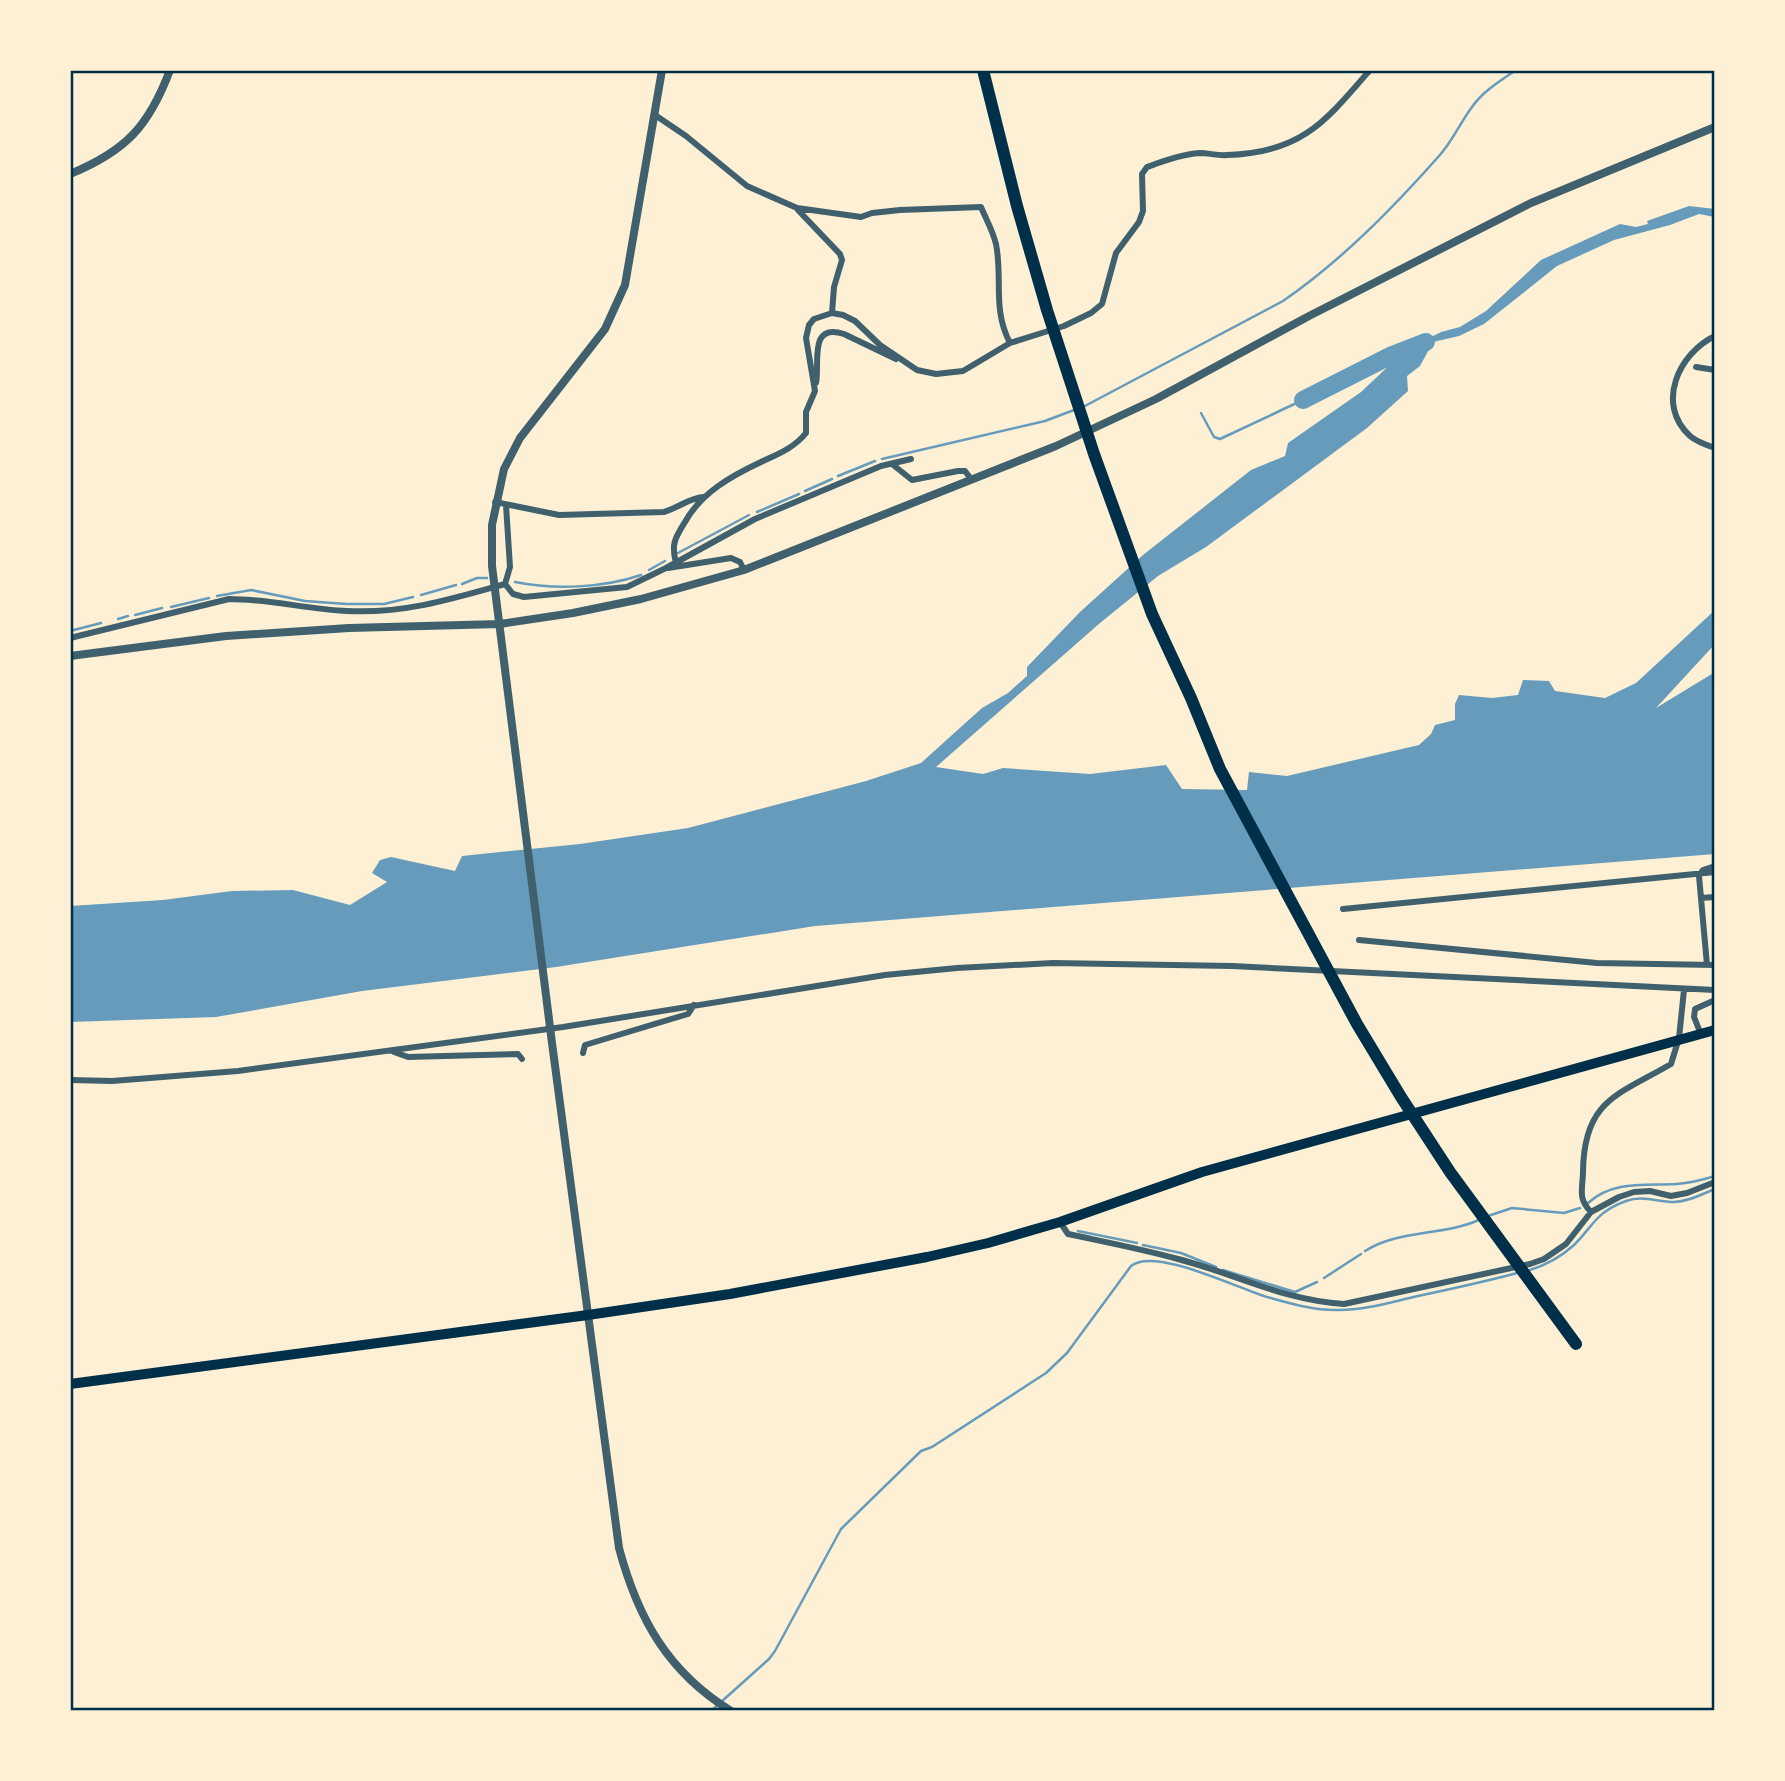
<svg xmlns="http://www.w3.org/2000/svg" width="1785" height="1781" font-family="'Nunito Sans',sans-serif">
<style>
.water{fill:#669bbc}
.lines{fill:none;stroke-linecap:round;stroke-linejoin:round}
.stream{stroke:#669bbc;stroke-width:2.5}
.river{stroke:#669bbc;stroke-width:18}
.minor{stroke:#3f606c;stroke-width:6}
.tertiary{stroke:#3f606c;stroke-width:8}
.primary{stroke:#003049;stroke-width:10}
.motorway{stroke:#003049;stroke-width:12}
.neatline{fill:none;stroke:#003049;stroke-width:2.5}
</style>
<rect width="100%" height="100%" fill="#fdf0d5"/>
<!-- water -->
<path class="water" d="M 1689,206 L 1715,209 L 1715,217 L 1699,214 L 1670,225 L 1614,240 L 1557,266 L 1484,324 L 1459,336 L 1433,342 L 1420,366 L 1407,376 L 1408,391 L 1367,428 L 1206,547 L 1158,576 L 1100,623 L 936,767 L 983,774 L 1003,768 L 1090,774 L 1166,765 L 1182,789 L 1247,790 L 1249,772 L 1287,776 L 1419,745 L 1431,734 L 1435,725 L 1455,720 L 1455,704 L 1459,695 L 1492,698 L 1518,695 L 1523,680 L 1549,681 L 1555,691 L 1605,698 L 1636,683 L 1715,610 L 1715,644 L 1656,708 L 1715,672 L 1715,854 L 815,926 L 556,967 L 362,991 L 216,1017 L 70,1022 L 70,906 L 163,900 L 232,891 L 293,890 L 350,905 L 387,882 L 372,873 L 380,860 L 391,857 L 455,871 L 462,856 L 580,844 L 688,828 L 866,781 L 921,763 L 982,708 L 1008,693 L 1027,676 L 1027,667 L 1080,612 L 1143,555 L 1251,470 L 1285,456 L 1288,443 L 1361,392 L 1395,360 L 1425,340 L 1441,332 L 1460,327 L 1486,311 L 1541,260 L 1620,224 L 1636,227 L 1648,224 L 1647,221 Z"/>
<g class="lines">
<!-- stream -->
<path class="stream" d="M 1083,407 L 1283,301 C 1341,261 1392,209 1439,156 C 1452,142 1460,123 1472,107 C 1483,91 1500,81 1516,70
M 1201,413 L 1214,437 L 1220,439 L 1303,400
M 882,459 L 1045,421 L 1074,410
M 838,476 L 875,461
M 805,491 L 832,479
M 757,512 L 799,494
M 678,553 L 749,515
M 649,570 L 665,561
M 515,582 C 555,590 603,588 641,575
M 462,584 L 477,578 L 487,578
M 421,595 L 456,585
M 217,596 L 251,590 L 305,601 L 346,604 L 384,604 L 413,597
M 171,607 L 209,598
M 135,615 L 162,608
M 118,619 L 128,616
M 70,631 L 101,623
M 1588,1203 C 1614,1180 1645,1186 1677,1184 C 1690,1183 1702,1180 1715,1176
M 1488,1216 L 1512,1208 L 1564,1213 L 1580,1208
M 1078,1231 L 1137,1243
M 1143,1245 L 1181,1253 L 1216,1267
M 1365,1251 C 1397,1230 1442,1236 1479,1220
M 1223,1270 L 1295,1292 L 1317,1282
M 1527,1271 C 1544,1266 1561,1257 1574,1245 C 1594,1225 1596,1212 1626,1201 C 1643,1195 1657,1202 1674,1202 C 1688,1202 1702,1194 1715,1189
M 1324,1278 L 1361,1254
M 711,1711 L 769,1659 L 775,1651 L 841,1529 L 921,1451 L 932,1447 L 1046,1373 L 1067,1353 L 1131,1266 C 1155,1247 1237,1288 1267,1297 C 1289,1303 1312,1310 1335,1310 C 1363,1311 1391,1302 1418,1296 C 1451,1289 1484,1282 1517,1273"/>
<!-- river -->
<path class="river" d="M 1303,400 L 1390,356 L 1426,342"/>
<!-- minor -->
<path class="minor" d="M 655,115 L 686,136 L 747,186 L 797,208 L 861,217 L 872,213 L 900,210 L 981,207 C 986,219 993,231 996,244 C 1003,279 992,309 1010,343
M 798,210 L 840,254 L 842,260 L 834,287 L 832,313
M 1715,336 C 1679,353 1655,404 1690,436 C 1697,442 1706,445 1715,448
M 1696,367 L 1715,370
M 816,383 C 820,364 808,322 844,334 L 896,359
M 892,464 L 912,480 L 958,471 L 965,471 L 971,479
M 495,502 L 559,515 L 664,512 C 678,508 689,498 703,497
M 676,563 C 671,544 675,538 685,522 C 701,493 731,476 761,462 C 778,454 794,448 806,433 L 806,412 L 815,391 L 806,338 L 809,325 L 814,319 L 832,313 L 843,315 L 855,321 L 880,345 L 917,370 L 936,374 L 963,371 L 1010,343 L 1064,326 L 1091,313 L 1102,304 L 1116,253 L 1139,222 L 1143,211 L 1142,174 L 1147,167 C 1164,161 1183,154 1200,153 C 1209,153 1218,156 1227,155 C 1301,153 1325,122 1370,70
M 668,568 L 731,558 L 740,562 L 744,570
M 505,584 L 510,567 L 506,505
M 70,638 L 229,599 C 268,599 307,609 347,611 C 403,614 452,599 505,584 L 513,594 L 524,597 L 627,587 L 666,568 L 755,519 L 881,466 L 911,459
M 1701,898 L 1715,897
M 1343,909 L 1715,872
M 1359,940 L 1597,963 L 1715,965
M 1707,965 L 1699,876 L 1703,870 L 1715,866
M 1700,1032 L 1694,1017 L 1695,1009 L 1715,1000
M 394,1052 L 408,1057 L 518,1054 L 522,1059
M 583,1053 L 585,1045 L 688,1014 L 694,1005
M 70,1080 L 112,1081 L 238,1071 L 563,1027 L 885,975 L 957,968 L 1053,963 L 1232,966 L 1715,990
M 1591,1212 C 1577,1198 1583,1189 1583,1171 C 1584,1100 1618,1095 1671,1064 L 1679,1038 L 1684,990
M 1060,1222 L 1068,1234 C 1105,1242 1142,1249 1178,1259 C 1236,1274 1282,1300 1344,1304 L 1530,1264 L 1544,1259 L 1566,1244 L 1591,1212 L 1619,1197 L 1634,1192 L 1650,1191 L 1671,1196 L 1687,1193 L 1715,1182"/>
<!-- tertiary -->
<path class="tertiary" d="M 662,70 L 625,285 L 605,329 L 520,438 L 504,469 L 492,525 L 492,566 L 552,1043 L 619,1548 C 638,1619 668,1672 731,1711
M 70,174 C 126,151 149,126 170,70
M 70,656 L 226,636 L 349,628 L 500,624 L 573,613 L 641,599 L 744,570 L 1056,446 L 1156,399 L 1309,316 L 1531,203 L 1715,127"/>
<!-- primary -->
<path class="primary" d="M 70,1384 L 588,1315 L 730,1294 L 927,1257 L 988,1243 L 1060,1222 L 1202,1172 L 1715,1030"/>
<!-- motorway -->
<path class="motorway" d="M 983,70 L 1017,206 L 1047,310 L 1094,454 L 1152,614 L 1191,698 L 1220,769 L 1357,1024 L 1401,1097 L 1450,1172 L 1576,1344"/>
</g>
<!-- border -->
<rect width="1785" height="1781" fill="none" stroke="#fdf0d5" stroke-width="144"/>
<rect x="72" y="72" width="1641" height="1637" class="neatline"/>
</svg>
